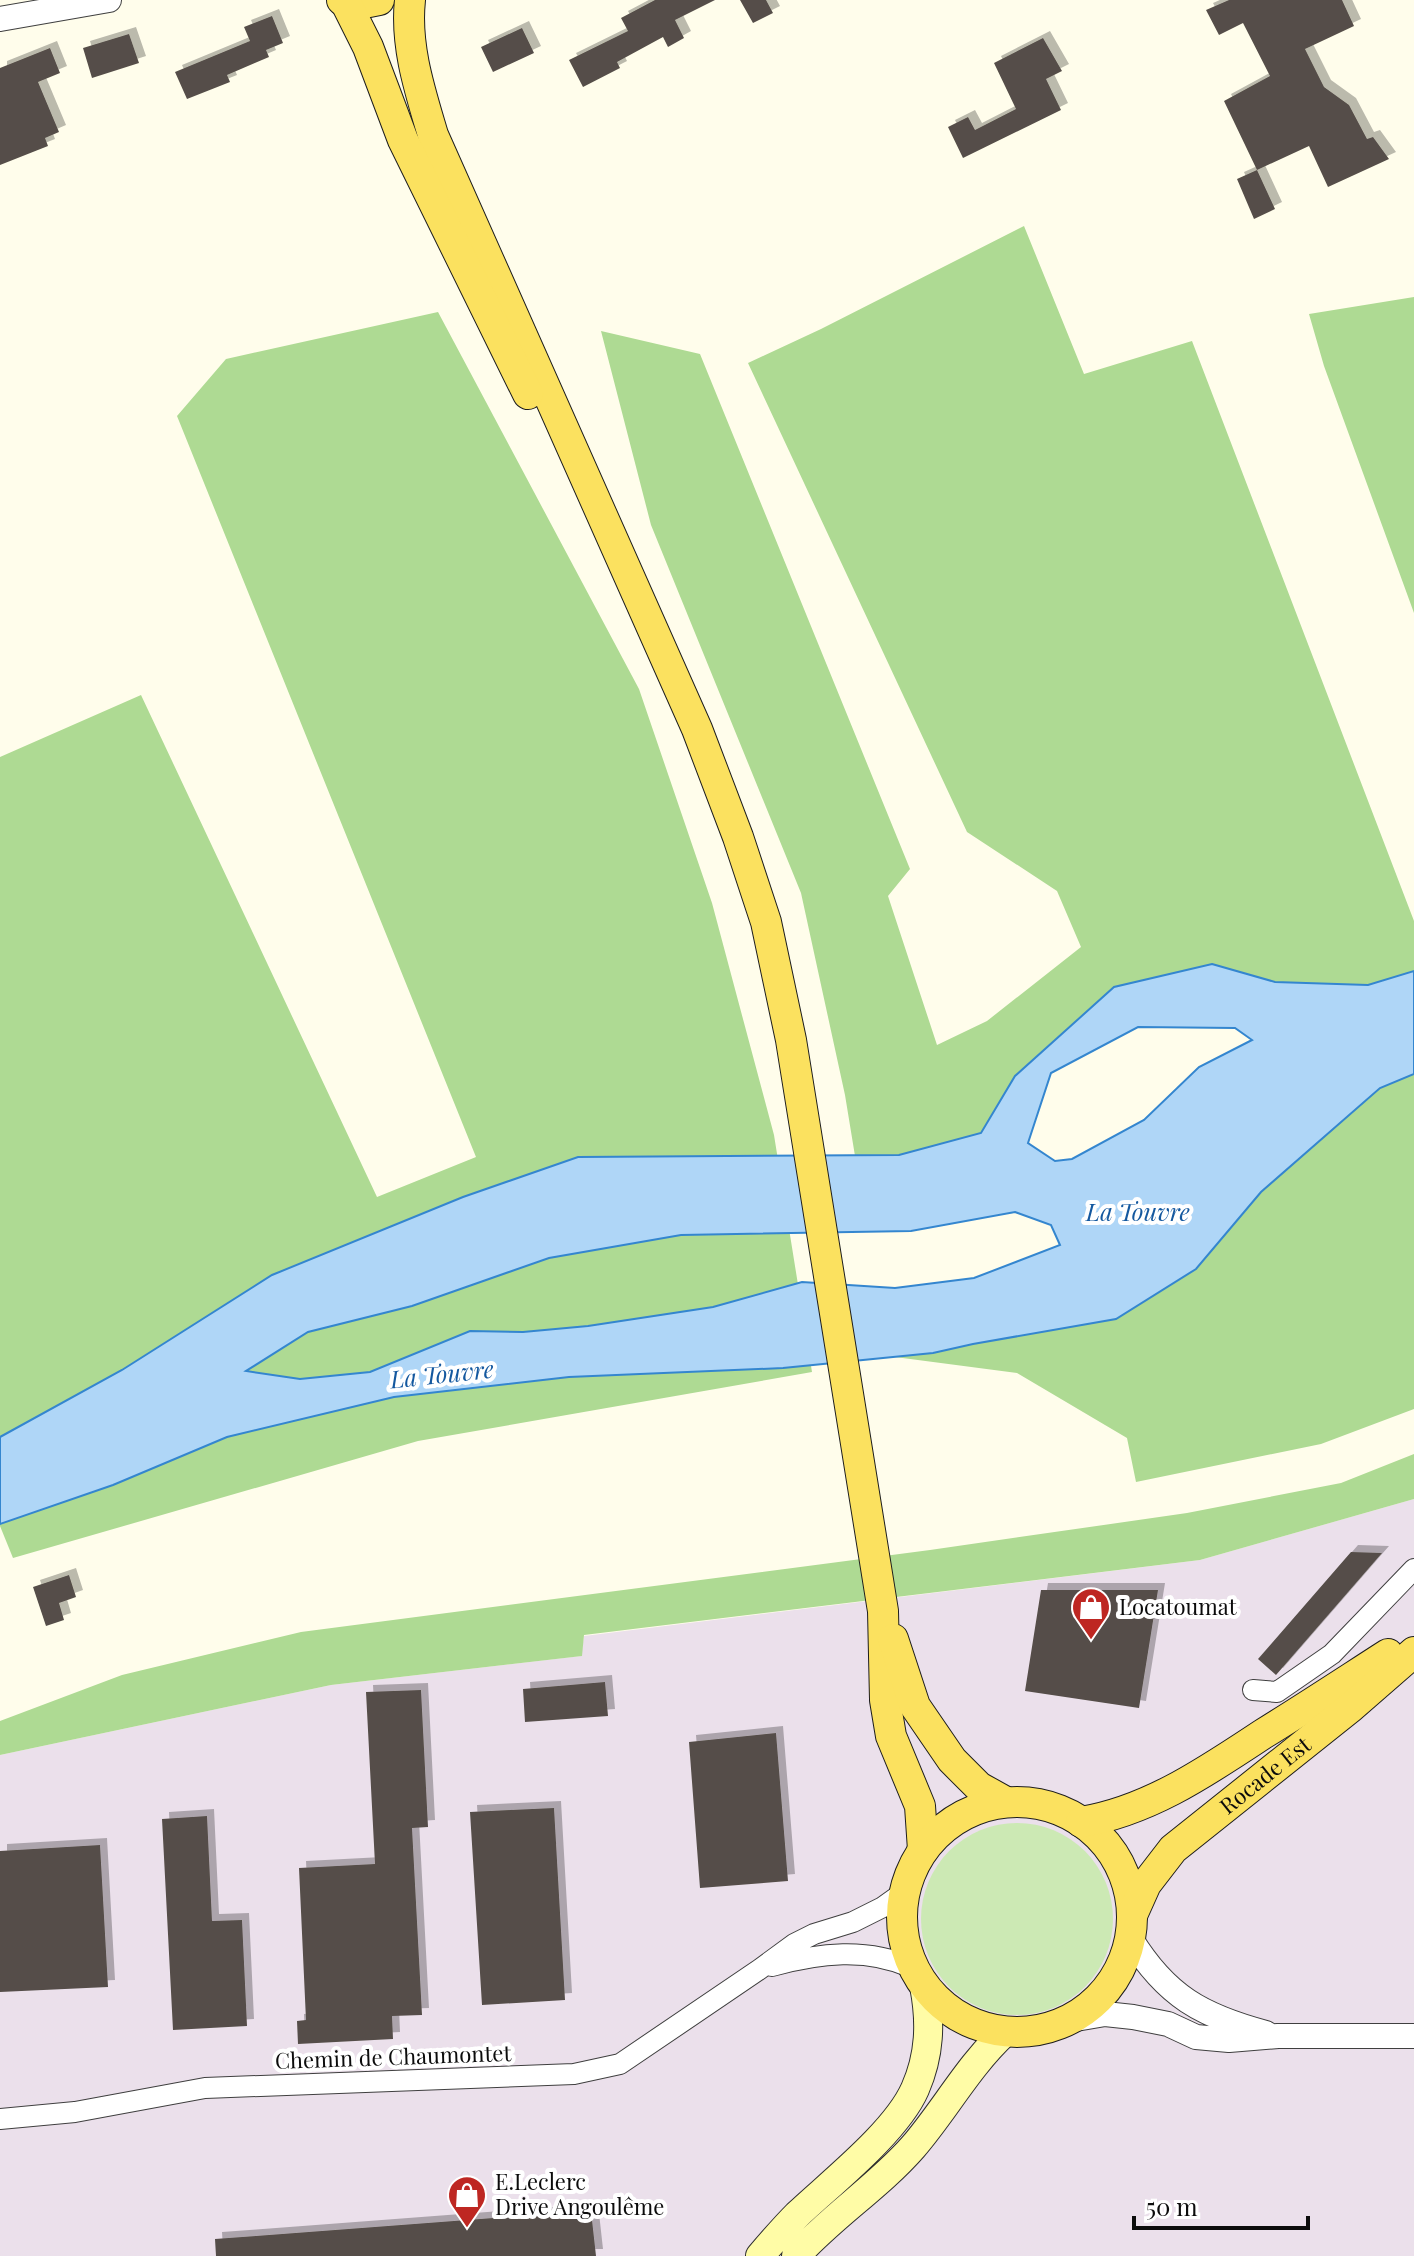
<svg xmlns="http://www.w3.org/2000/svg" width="1414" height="2256" font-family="'Playfair Display',serif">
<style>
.industrial{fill:#ebe0eb}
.green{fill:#cce9b4}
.forest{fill:#aeda93}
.water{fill:#afd6f7;stroke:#3486cf;stroke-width:2;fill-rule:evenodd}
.building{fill:#554e48;filter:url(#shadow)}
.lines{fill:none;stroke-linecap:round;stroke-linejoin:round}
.minor-casing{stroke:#3f3f3f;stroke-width:22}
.tertiary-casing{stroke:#3f3f3f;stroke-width:26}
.secondary-casing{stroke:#2e2e2e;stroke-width:30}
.primary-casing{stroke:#1d1d1d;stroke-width:32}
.minor{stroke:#fff;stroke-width:20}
.tertiary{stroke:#fff;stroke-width:24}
.secondary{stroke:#fffca6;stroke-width:28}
.primary{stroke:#fbe15f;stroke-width:30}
.labels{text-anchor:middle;stroke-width:8;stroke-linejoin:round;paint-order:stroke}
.poi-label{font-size:22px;fill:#0c0c0c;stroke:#fff;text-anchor:start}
.street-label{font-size:22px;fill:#0c0c0c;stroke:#fff}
.water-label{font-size:24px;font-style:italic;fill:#14589f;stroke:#fff}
</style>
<defs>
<filter id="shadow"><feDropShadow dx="7" dy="-7" stdDeviation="0" flood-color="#0004"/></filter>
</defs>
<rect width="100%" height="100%" fill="#fffdeb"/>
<!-- industrial -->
<path class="industrial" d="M 1414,1499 L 1414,2256 L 0,2256 L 0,1755 L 331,1685 L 581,1656 L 584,1636 L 1200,1560 Z"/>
<!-- green -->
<path class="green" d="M921 1919a96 96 0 1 1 192 0a96 96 0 1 1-192 0Z"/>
<!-- forest -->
<path class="forest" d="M 1024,226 L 1084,374 L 1192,341 L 1414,921 L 1414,971 L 1368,985 L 1275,982 L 1212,964 L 1015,1076 L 981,1133 L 899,1155 L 855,1156 L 845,1095 L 801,893 L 651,525 L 601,331 L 700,354 L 910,869 L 888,896 L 937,1045 L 987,1021 L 1081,947 L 1057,891 L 967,832 L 748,363 L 821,329 Z
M 1414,297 L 1414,613 L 1324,366 L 1309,314 Z
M 438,312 L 639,689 L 712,903 L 774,1135 L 812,1372 L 418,1441 L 13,1558 L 0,1526 L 0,757 L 141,695 L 377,1197 L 476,1157 L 177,416 L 226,359 Z
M 1414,1074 L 1414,1409 L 1321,1444 L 1136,1482 L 1127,1438 L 1017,1373 L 895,1357 L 933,1353 L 973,1344 L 1196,1269 L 1261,1192 L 1380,1088 Z
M 1414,1454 L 1414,1499 L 1200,1560 L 584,1635 L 582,1656 L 331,1685 L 0,1755 L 0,1721 L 122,1675 L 301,1632 L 930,1550 L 1187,1513 L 1341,1483 Z"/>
<!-- water -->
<path class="water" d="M 1212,964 L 1275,982 L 1368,985 L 1414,971 L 1414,1074 L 1380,1088 L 1261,1192 L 1196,1269 L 1116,1319 L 973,1344 L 933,1353 L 783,1368 L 569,1377 L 394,1397 L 227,1437 L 113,1485 L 0,1524 L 0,1437 L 122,1370 L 272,1275 L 463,1197 L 578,1157 L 899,1155 L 981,1133 L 1015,1076 L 1114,987 ZM 1138,1027 L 1235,1028 L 1252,1040 L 1199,1067 L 1144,1120 L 1072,1159 L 1055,1161 L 1028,1143 L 1051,1073 ZM 1015,1212 L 1051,1225 L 1060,1245 L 974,1278 L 895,1288 L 802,1282 L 713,1307 L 588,1326 L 523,1332 L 470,1331 L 370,1372 L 300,1379 L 246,1371 L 308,1332 L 412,1306 L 549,1258 L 681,1235 L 911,1231 Z"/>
<!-- building -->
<path class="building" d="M 655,0 L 715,0 L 675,20 L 684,38 L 668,47 L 663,37 L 617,62 L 620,68 L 583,87 L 569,60 L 628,31 L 621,18 Z
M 740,0 L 766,0 L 773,13 L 753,23 Z
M 1229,0 L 1342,0 L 1354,26 L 1305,49 L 1324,87 L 1349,105 L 1367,139 L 1373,137 L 1389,159 L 1328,187 L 1309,146 L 1257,170 L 1224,101 L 1270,76 L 1243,23 L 1219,35 L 1206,10 Z
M 272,16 L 283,43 L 266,50 L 269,57 L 227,75 L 230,82 L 187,99 L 175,72 L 250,41 L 244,27 Z
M 522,28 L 534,53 L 493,72 L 481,47 Z
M 129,34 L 139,63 L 92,78 L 83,48 Z
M 1043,38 L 1062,71 L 1046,79 L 1061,110 L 963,158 L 948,127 L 968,117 L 975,130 L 1016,109 L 994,63 Z
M 50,48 L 60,73 L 38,82 L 59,132 L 45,138 L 48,146 L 0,165 L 0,68 Z
M 1257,170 L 1275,209 L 1254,219 L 1237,179 Z
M 1351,1552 L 1382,1553 L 1276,1675 L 1258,1659 Z
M 69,1575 L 76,1597 L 59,1603 L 64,1620 L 46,1626 L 33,1587 Z
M 1041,1590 L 1158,1590 L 1139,1708 L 1025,1691 Z
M 605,1682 L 608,1716 L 525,1722 L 523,1689 Z
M 421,1690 L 428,1827 L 412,1828 L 422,2015 L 392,2016 L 393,2039 L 298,2044 L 297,2021 L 306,2020 L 299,1868 L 375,1864 L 366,1692 Z
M 776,1733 L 788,1881 L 700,1888 L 689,1742 Z
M 554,1808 L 565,2000 L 482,2005 L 470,1812 Z
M 207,1816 L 212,1921 L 242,1920 L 247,2026 L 173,2030 L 162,1819 Z
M 100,1845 L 108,1987 L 0,1992 L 0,1851 Z
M 547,2214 L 592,2220 L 596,2256 L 216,2256 L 215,2239 Z"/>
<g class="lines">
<!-- minor casing -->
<g class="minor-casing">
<path id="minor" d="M 1253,1690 L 1277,1692 L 1332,1654 L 1414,1569
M 772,1966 C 819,1953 867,1947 913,1968
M 0,2119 L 75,2112 L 205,2088 L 574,2074 L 620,2064 L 760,1969 L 794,1944 L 814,1934 L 853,1922 L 883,1907 L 904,1892"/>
</g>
<!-- tertiary casing -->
<g class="tertiary-casing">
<path id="tertiary" d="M 0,19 L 109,0
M 1131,1939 C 1166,1996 1202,2016 1266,2033
M 1070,2020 L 1105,2014 L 1133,2017 L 1168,2024 L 1196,2037 L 1229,2040 L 1278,2036 L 1414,2036"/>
</g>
<!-- secondary casing -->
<g class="secondary-casing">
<path id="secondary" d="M 760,2256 C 772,2242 784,2228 797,2215 C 832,2182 896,2132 915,2089 C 930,2055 931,2022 924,1986
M 796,2256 C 832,2216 878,2187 913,2147 C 945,2110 968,2066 1005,2032"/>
</g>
<!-- primary casing -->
<g class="primary-casing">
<g id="primary">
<path d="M 342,0 L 369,2 L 379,0"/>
<path d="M 410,0 C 405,46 420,91 433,135 L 697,729 L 738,837 L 766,922 L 791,1040 L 883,1611 L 885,1700 L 891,1736 L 920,1806 L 923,1850"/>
<path d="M 345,1 L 368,47 L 403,140 L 528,394"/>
<path d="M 893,1639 L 915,1706 L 952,1760 L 979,1787 L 1006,1802"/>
<circle cx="1017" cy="1917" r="115"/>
<path d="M 1081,1822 C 1149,1811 1207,1771 1263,1734 C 1305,1708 1346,1681 1388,1654"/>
<path id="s1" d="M 1133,1913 L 1146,1884 L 1173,1849 L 1351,1707 L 1414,1652"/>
</g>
</g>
<!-- minor -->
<use href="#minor" class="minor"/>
<!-- tertiary -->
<use href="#tertiary" class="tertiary"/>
<!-- secondary -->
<use href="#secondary" class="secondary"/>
<!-- primary -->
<use href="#primary" class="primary"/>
</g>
<!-- icons -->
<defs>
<g id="shop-pin" transform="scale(2)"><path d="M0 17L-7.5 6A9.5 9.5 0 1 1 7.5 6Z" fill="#be2722" stroke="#fff"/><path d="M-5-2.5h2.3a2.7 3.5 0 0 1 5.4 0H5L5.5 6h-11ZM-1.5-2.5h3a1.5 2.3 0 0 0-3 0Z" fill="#fff"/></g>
</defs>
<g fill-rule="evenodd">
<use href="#shop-pin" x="1091" y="1607"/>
<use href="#shop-pin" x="467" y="2195"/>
</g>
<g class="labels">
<!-- poi labels -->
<g class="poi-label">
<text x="1119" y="1615">Locatoumat</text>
<text x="495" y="2190">E.Leclerc<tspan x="495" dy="25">Drive Angoulême</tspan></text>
</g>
<!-- street labels -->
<g class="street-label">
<text dy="8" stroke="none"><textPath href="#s1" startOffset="194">Rocade Est</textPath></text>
<text transform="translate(393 2057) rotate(-2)" y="8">Chemin de Chaumontet</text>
</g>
<!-- water labels -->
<g class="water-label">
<text x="1138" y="1221">La Touvre</text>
<text transform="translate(442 1375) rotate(-6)" y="8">La Touvre</text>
</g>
</g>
<!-- scale -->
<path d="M1134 2216v12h174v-12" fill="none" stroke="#0c0c0c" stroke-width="4"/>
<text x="1146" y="2216" font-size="24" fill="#0c0c0c" stroke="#ffffff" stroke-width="6" paint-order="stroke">50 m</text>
</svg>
